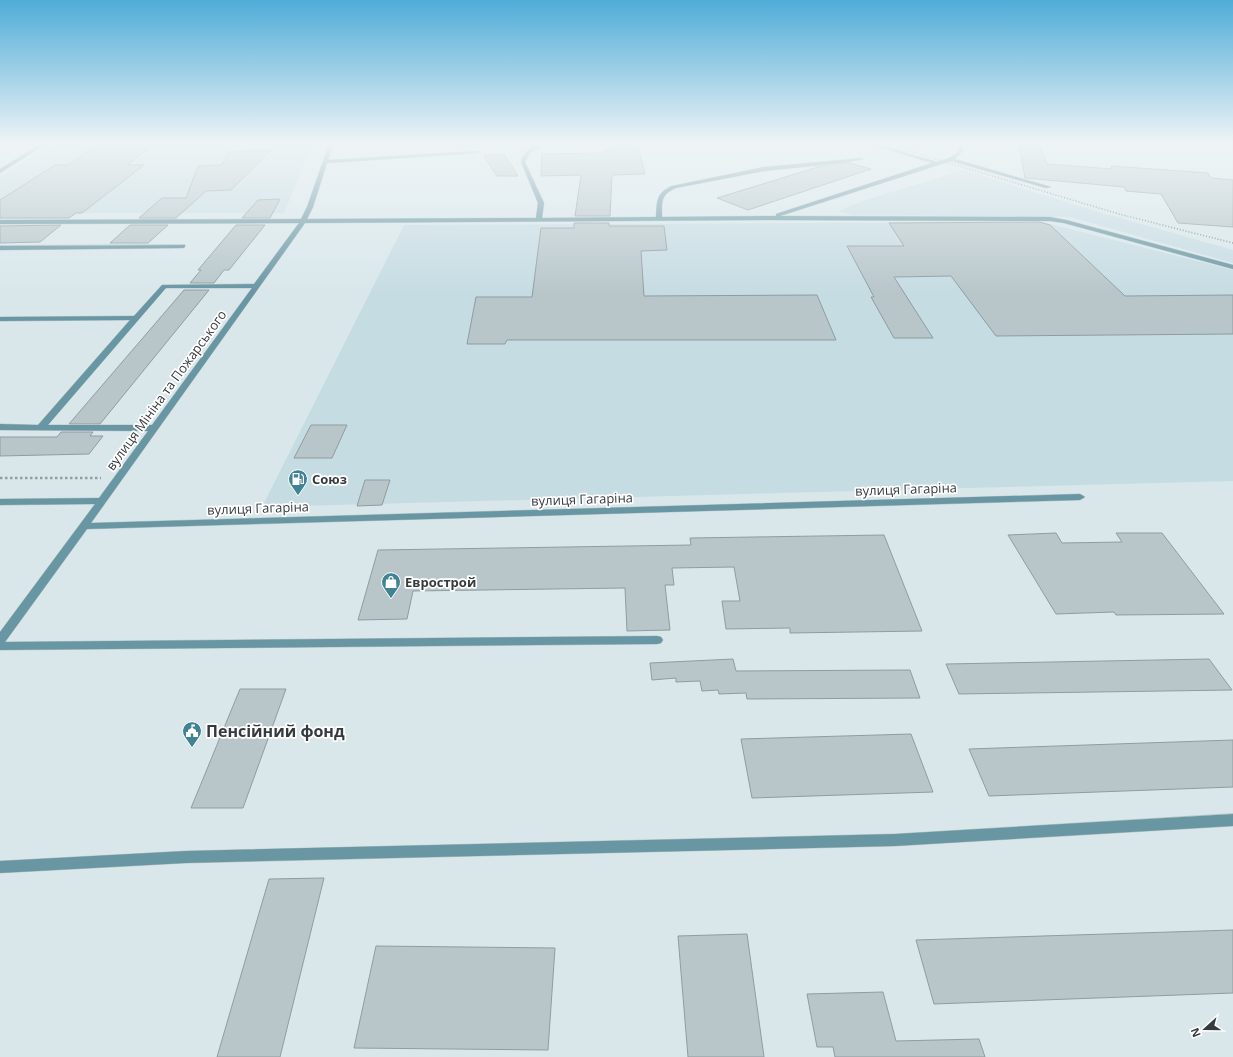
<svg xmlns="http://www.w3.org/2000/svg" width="1233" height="1057" font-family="'Open Sans',sans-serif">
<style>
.built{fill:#c6dce3}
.building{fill:#b8c6ca;stroke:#8f9ca0}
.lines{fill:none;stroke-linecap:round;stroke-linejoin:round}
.minor-casing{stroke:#b8c4c8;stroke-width:1}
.path{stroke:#949ea1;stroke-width:2.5;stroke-dasharray:2.5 2.5;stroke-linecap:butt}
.minor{fill:#6996a3;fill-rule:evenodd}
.rail{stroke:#798285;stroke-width:1.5;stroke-dasharray:1 2;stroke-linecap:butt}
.labels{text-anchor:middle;stroke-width:3.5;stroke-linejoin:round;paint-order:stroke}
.street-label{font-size:13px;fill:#353a3c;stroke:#fff}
.poi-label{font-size:13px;font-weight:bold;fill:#353a3c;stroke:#fff;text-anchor:start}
.near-poi-label{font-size:16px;font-weight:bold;fill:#353a3c;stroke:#fff;text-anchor:start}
</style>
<rect width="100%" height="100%" fill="#d9e7eb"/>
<!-- built -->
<path class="built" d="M 52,144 L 312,144 L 284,213 L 0,213 L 0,177 Z
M 963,170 L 1095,211 L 1233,250 L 1233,263 L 1070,217 L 852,215 L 838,211 L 866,200 Z
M 1042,222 L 1233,270 L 1233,481 L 262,507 L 404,225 Z"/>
<!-- building -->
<path class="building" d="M 99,144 L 155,144 L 127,165 L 144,165 L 82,213 L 76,213 L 69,218 L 0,218 L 0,200 L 55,165 L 68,165 Z
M 1019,144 L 1039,144 L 1047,164 L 1112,169 L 1111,166 L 1208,173 L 1211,178 L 1233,180 L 1233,227 L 1178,223 L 1161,194 L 1126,191 L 1124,187 L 1025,178 Z
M 617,146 L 639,150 L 645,174 L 612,175 L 610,216 L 575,216 L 581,175 L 541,176 L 542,154 L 601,153 Z
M 271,150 L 231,190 L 206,191 L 176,218 L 139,218 L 162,198 L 186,198 L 198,166 L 222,165 L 229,152 Z
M 504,154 L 518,176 L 497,176 L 484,156 Z
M 850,163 L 871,169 L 748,210 L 717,198 L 818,167 Z
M 280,199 L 270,218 L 242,218 L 258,200 Z
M 1039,222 L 1050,225 L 1125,296 L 1233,295 L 1233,334 L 996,336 L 951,276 L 894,277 L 933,338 L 894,338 L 871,297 L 874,297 L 847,246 L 904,246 L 889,223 Z
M 574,223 L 609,223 L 609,226 L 664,226 L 667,250 L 641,251 L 644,296 L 817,295 L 836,340 L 507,340 L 505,344 L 467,344 L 476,297 L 532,297 L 541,228 L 574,228 Z
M 61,225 L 40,242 L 0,243 L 0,226 Z
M 130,225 L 168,225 L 148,243 L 110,243 Z
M 236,225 L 265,225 L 229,270 L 224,270 L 214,283 L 190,283 L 201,270 L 198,270 Z
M 184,290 L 209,290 L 100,424 L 69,424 Z
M 311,425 L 347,425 L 332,458 L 294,458 Z
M 61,432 L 93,432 L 90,436 L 103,436 L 89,454 L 0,456 L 0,437 L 57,437 Z
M 365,480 L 390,480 L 382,505 L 357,506 Z
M 1056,533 L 1062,543 L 1122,542 L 1116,533 L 1162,533 L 1224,614 L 1116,615 L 1114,612 L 1056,614 L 1008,535 Z
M 884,535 L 922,631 L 790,633 L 790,628 L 726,629 L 722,601 L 740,601 L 734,567 L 672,568 L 674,585 L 665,585 L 670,630 L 627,631 L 625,588 L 413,591 L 407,619 L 358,620 L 378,550 L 691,545 L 690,538 Z
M 733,659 L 736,671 L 910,670 L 920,698 L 747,699 L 746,693 L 719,694 L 718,690 L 702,691 L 700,681 L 676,682 L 676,678 L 652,680 L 650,663 Z
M 1209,659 L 1232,690 L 959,694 L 946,664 Z
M 240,689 L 286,689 L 243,808 L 191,808 Z
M 911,734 L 933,792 L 752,798 L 741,739 Z
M 1233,740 L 1233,787 L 989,796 L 969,749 Z
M 324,878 L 280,1057 L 217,1057 L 269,879 Z
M 1233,930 L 1233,993 L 934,1004 L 916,940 Z
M 747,934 L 764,1057 L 688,1057 L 678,936 Z
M 376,946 L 555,948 L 548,1050 L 354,1048 Z
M 883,992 L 896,1041 L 979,1039 L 985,1057 L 835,1057 L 833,1047 L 817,1047 L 807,994 Z"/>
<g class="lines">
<!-- minor casing -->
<g class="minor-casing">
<path id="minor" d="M 41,144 L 46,144 L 0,173 L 0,169 Z
M 329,144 L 333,144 L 328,160 L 478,151 L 480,152 L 478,153 L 327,163 L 313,207 L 307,219 L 536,218 L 538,203 L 521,162 C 524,150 535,143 546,144 L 530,153 L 525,162 L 544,203 L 542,218 L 656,217 C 657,201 656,193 672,186 L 764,167 L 862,158 L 864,159 L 843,163 L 764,171 L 676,188 C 660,195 662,202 662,217 L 776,216 L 776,214 L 932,163 L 870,144 L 876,144 L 937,162 L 949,158 L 956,154 L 959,149 L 959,144 L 963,144 L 963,151 L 955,159 L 1051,187 L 1046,188 L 951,161 L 780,216 L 1050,217 L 1066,220 L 1233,265 L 1233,269 L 1064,223 L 1050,221 L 770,220 L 305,223 L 91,523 L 1080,494 L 1085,497 L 1080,500 L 87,529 L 5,642 L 657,636 L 661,637 L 663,640 L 661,643 L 657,644 L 0,650 L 0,632 L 95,504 L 0,505 L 0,499 L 99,498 L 148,431 L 0,430 L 0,424 L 38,425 L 130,320 L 0,321 L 0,317 L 134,316 L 162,285 L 254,284 L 299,223 L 0,224 L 0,220 L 301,219 L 307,207 ZM 166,288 L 252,288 L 152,425 L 48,425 Z
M 185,245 L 185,247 L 183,248 L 0,250 L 0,246 Z
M 1233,814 L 1233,826 L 895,846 L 186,863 L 0,873 L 0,861 L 186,851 L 895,834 Z"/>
</g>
<!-- path -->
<path class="path" d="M 0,478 L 101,478"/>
<!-- minor -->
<use href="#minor" class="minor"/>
<!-- rail -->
<path class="rail" d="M 886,144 L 1119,214 L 1233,243"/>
</g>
<!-- sky -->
<linearGradient id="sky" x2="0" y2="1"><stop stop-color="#4facd8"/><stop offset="0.49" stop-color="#eef4f6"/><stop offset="1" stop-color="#eef4f6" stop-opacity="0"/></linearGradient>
<rect width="1233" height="292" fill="url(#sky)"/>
<!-- icons -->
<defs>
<g id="fuel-pin" transform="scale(1)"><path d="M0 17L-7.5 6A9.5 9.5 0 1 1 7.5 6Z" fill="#418295" stroke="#fff"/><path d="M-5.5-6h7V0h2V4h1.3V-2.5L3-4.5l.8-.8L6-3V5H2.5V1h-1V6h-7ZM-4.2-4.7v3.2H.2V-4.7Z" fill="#fff"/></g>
<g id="shop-pin" transform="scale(1)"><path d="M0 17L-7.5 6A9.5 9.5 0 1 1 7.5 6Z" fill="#418295" stroke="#fff"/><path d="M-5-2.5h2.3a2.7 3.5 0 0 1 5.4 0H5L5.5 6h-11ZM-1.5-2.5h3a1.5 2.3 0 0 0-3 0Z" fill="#fff"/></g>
<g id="civic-pin" transform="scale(1)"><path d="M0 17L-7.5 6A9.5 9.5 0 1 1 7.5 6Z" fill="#418295" stroke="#fff"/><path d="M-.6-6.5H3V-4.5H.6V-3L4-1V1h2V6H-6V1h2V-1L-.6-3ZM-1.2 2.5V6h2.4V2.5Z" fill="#fff"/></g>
</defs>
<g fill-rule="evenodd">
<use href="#fuel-pin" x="298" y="479"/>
<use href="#shop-pin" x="391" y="582"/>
<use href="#civic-pin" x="192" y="731"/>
</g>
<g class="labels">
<!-- street labels -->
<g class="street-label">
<text transform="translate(166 390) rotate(-54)" y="5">вулиця Мініна та Пожарського</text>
<text transform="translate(906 489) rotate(-2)" y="5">вулиця Гагаріна</text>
<text transform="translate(582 499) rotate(-2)" y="5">вулиця Гагаріна</text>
<text transform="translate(258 508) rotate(-2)" y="5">вулиця Гагаріна</text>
</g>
<!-- poi labels -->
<g class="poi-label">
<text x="312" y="484">Союз</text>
<text x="405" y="587">Еврострой</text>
</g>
<!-- near-poi labels -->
<g class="near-poi-label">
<text x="206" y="737">Пенсійний фонд</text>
</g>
</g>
<!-- north arrow -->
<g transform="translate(1205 1029) rotate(249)" stroke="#ffffff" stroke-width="3" paint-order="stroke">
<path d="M0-3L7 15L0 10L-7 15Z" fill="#353a3c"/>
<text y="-6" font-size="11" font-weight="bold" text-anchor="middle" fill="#353a3c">N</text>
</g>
</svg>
